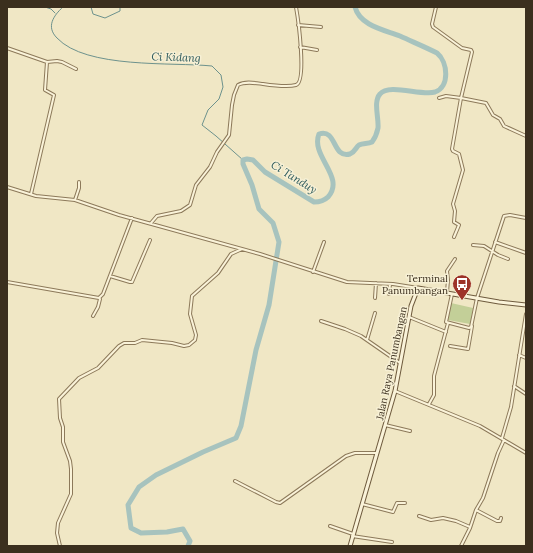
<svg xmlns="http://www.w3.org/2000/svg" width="533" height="553" font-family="Lora,serif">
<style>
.green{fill:#c3cf98}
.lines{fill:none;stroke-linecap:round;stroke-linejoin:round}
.stream{stroke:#6d928d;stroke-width:1}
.river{stroke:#a7c3be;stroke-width:5}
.minor-casing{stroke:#8c795a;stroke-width:4}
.secondary-casing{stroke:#6e5a3d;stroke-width:5}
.minor{stroke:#faf3d9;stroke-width:2}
.secondary{stroke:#faf3d9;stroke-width:3}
.labels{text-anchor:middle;stroke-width:3;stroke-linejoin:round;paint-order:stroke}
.poi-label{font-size:10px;fill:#3b2f1e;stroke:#f7f0d5;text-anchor:end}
.street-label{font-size:10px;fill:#3b2f1e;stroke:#f7f0d5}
.water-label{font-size:11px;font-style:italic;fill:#2d5a5c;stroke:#f7f0d5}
</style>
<rect width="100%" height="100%" fill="#f0e7c5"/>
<!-- green -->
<path class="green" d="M 451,303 L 473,308 L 470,324 L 448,320 Z"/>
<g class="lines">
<!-- stream -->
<path class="stream" d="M 45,7 L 51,9 L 55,13
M 63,7 C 53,16 46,27 57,38 C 86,69 172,62 212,66 L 221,75 L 223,87 L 219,99 L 208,110 L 202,125 L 216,136 L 243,160
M 91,7 L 93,14 L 105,18 L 120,11 L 120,7"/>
<!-- river -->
<path class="river" d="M 188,546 L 190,541 L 183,529 L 167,532 L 141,533 L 131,528 L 128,505 L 139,487 L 156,475 L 203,452 L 236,438 L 241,426 L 256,350 L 269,305 L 279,242 L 273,223 L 259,209 L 252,185 L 243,164 L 243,160 L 247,159 L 253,160 L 265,172 L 314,202 C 320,202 324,201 328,197 C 346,177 310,156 319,134 C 337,128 332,159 350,154 C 355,152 356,147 359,145 C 363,143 368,144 372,142 C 375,138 377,133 378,128 C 379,118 373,102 380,94 C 389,83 421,96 435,92 C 450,87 448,62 437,53 C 425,47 413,42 400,36 C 385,30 360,26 355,7"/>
<!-- minor casing -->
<g class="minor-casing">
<path id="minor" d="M 436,7 L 432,24 L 433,27 L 462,48 L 471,50 L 472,52 L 461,98 L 486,103 L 493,115 L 500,119 L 504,126 L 526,136
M 298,25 L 321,27
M 300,47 L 317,50
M 7,48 L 47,62 L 57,61 L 62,62 L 76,69
M 439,98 L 446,96 L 461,98 L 452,149 L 453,151 L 459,154 L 463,170 L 453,204 L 455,211 L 454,222 L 459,225 L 454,237
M 7,187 L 36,196 L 75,200 L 119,215 L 260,254 L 347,282 L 393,284 L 418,288
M 31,194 L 54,95 L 45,90 L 47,62
M 75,200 L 79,188 L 79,182
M 151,223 L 157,216 L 181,211 L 190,205 L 196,185 L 210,167 L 217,152 L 229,135 L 232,105 L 234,95 L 238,85 C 245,81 255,83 263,84 C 270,85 289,87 296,85 C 307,82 298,18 296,7
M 495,242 L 526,253
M 473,245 L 484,246 L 498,255 L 508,259
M 313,272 L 324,242
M 110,276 L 130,282 L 132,282 L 150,240
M 7,282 L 99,298 L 103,294 L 132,218
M 447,292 L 448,280 L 447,271 L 455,259
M 389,294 L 390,284
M 452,294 L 446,322 L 469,328 L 471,327 L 477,298 L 504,216 L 510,215 L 526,218
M 375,298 L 376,283
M 93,316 L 98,307 L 100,299
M 409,317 L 446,332
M 321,321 L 345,329 L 361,336 L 400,363
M 367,340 L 375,313
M 450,346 L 468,349 L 472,326
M 519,355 L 526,358
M 514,386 L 526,394
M 395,391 L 480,426 L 526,453
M 429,404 L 434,395 L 434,376 L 448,323
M 385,425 L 410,431
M 502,438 L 511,407 L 526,314
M 235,481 L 276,502 L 280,503 L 346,456 L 355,453 L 377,453
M 362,504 L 393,512 L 397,503 L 405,503
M 476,510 L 497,521 L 500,521 L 501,518
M 419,516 L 431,520 L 443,518 L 456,521 L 470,527
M 330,526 L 353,534
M 352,536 L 392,542
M 60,546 L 57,533 L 58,523 L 71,494 L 71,469 L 70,461 L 63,442 L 63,427 L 60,418 L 59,399 L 79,378 L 98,368 L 119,346 L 124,343 L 135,343 L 142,340 L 172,343 L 184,346 L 189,345 L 195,340 L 196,335 L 190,314 L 192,296 L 218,273 L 231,254 L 242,249
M 461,546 L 470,528 L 476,510 L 483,498 L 498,453 L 504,440"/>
</g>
<!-- secondary casing -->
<g class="secondary-casing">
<path id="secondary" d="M 350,546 L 395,391 L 411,306 L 418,288 L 499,302 L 526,305"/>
</g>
<!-- minor -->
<use href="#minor" class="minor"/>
<!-- secondary -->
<use href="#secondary" class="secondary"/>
</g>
<!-- icons -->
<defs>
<g id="bus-pin" transform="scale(1)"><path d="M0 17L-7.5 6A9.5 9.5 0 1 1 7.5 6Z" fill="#9d3228" stroke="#f7f0d5"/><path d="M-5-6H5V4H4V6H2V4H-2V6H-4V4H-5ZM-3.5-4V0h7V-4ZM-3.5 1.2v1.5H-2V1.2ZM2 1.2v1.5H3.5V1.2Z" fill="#fff"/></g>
</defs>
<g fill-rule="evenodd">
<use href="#bus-pin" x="462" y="284"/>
</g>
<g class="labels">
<!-- poi labels -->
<g class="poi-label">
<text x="448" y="282">Terminal<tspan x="448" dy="12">Panumbangan</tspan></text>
</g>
<!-- street labels -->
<g class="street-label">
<text transform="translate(391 363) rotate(-78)" y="4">Jalan Raya Panumbangan</text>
</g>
<!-- water labels -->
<g class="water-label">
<text transform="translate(176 57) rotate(2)" y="4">Ci Kidang</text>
<text transform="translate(294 177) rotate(32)" y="4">Ci Tanduy</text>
</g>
</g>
<!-- border -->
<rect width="533" height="553" fill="none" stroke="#3b2f1e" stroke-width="16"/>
</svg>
